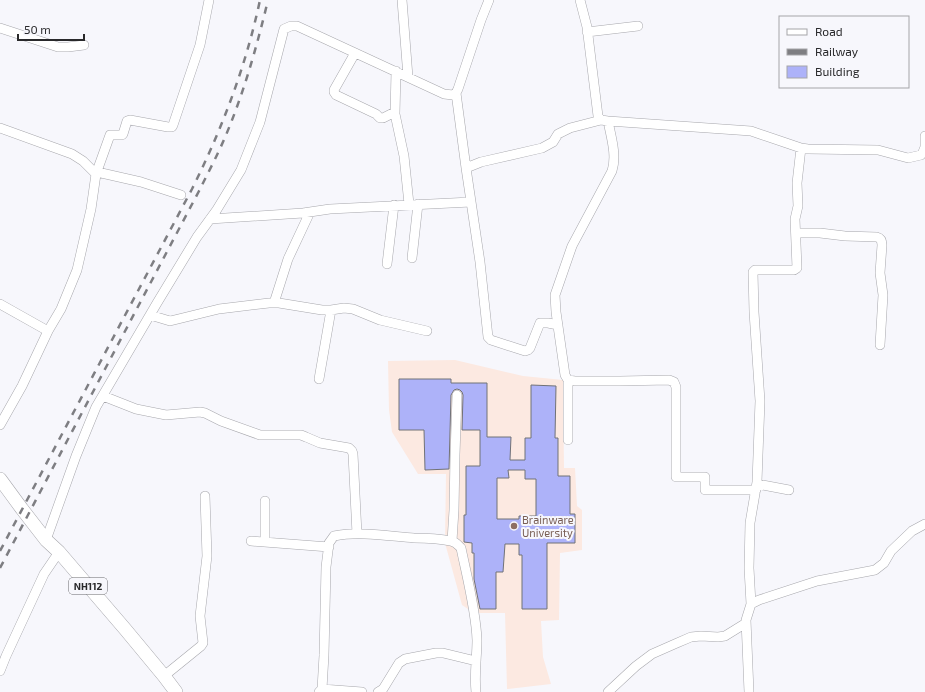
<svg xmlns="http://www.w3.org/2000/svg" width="925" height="692" font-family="'Exo 2',sans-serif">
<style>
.education{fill:#fce9e1}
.building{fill:#adb2f9;stroke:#717277;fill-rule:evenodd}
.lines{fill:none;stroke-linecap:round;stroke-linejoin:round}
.minor-casing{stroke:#a7a7ac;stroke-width:10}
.highway-casing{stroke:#a7a7ac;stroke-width:14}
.minor{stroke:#fff;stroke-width:9}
.highway{stroke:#fff;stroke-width:13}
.rail{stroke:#7e7e82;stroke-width:2.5;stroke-dasharray:7 7;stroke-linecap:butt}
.education-dot{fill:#8d6e63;stroke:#f7f7fc;stroke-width:1.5}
.labels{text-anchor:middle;stroke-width:4;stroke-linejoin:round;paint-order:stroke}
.shield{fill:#f7f7fc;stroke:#67676a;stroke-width:1}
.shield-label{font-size:10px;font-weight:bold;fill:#29292b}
.education-label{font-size:11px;fill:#785e54;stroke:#f7f7fc;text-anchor:start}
</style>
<rect width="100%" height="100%" fill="#f7f7fc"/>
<!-- education -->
<path class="education" d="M 455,360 L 523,376 L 563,380 L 564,468 L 575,468 L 577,506 L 582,510 L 582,550 L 560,553 L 559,620 L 541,621 L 543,657 L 551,684 L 507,689 L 505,613 L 474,613 L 462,605 L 445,543 L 446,474 L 418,474 L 392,432 L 389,410 L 388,361 Z"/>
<!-- building -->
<path class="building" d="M 399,379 L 451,379 L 451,383 L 487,383 L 487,437 L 511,437 L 510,460 L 525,460 L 525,438 L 531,438 L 531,385 L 556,386 L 555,438 L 558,438 L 558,476 L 570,476 L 570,514 L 575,514 L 575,543 L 547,543 L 547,609 L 522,609 L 522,555 L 519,555 L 519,544 L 505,544 L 503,572 L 496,572 L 496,609 L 480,609 L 474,579 L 474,553 L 472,553 L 472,543 L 464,542 L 464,515 L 466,515 L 466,466 L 480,466 L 480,430 L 462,430 L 463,395 L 462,392 L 460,390 L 457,389 L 454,390 L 451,395 L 449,469 L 425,470 L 424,430 L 399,430 ZM 508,470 L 525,470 L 525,479 L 536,479 L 536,516 L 519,516 L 519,519 L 497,519 L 497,478 L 509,478 Z"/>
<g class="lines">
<!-- minor casing -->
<g class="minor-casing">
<path id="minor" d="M 402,0 L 408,77
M 580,0 L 587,27 L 598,116 L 601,120 L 608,121 L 751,131 L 801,148 L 808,149 L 878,150 L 908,158 L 921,155 L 923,152 L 925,147 L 925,136
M 0,28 L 58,47 L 68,47 L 84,45
M 587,32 L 638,26
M 355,53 L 334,90 L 334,92 L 336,95 L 376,114 L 380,118 L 383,118 L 395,112
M 396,71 L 395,114 L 404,156 L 409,204
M 456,93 L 466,168 L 480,262 L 488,337 L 491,340 L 525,351 L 528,350 L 530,348 L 540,323 L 548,323 L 558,325
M 608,121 C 611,137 617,155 612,171 L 572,246 L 555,295 L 556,312 L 565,375 L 568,380 L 575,381 L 620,381 L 669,380 L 674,382 L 676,387 L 676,477 L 705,477 L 705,490 L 756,490
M 0,128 L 72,154 L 83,161 L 96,174 L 91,209 L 77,270 L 61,309 L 48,331 L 22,386 L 0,425
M 466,168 L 481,162 L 542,148 L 553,142 L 558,134 L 570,128 L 601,120
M 97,172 L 141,182 L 181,195
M 96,174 L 110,135 L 122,135 L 123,134 L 127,121 L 130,120 L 168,127 L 172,127 L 173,125 L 200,45 L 209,0
M 210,219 L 303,213 L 330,209 L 471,202
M 796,233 L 820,233 L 845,236 L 877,237 C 881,238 882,241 882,245 L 880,273 L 883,295 L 880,345
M 412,258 L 418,204
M 387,264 L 394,205
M 274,303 L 288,259 L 310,212
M 0,304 L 48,331
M 150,315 L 170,321 L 219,309 L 269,303 L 279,303 L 322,310 L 331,310 L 344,308 L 353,309 L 380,320 L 427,331
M 319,379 L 331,310
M 103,396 L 136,409 L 166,415 L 200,412 L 205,413 L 221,421 L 260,435 L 301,435 L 306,437 L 320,443 L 349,448 L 352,451 L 353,454 L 357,534
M 568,440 L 568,380
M 757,484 L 789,490
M 46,540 L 76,456 L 96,407 L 157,303 L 197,237 L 216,211 L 241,170 L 260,122 L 284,29 L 291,26 L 297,26 L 444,94 L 453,95 L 456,93 L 458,89 L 481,20 L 489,0
M 251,541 L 329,547
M 452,541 L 454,510 L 455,455 L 457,395
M 265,542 L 265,501
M 751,604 L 749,568 L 750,523 L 757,482 L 760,401 L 754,312 L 753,272 L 755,270 L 794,270 L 797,268 L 795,219 L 798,206 L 797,183 L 801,148
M 0,671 L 6,656 L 44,574 L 59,552
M 164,676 L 201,646 L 203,643 L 200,616 L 207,556 L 205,496
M 322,689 L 362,692
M 319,692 L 322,689 L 324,655 L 326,567 L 329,543 L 334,536 C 360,531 388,536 414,538 C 425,538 441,539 451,541 C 456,542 458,545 461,548 C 467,577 476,611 477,640 C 477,657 474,674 476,692
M 378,692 L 383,689 L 399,663 L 405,659 L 436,653 L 443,653 L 476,661
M 608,692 L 636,666 L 652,654 L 677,643 L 691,637 L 701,636 L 718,637 L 725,636 L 746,623
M 749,692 L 746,620 L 751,604 L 759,600 L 817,581 L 875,570 L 884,563 L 891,551 L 912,531 L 925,524"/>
</g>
<!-- highway casing -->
<g class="highway-casing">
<path id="highway" d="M 0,479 L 22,509 L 46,540 L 59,552 L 125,629 L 164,676 L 176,692"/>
</g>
<!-- minor -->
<use href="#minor" class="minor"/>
<!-- highway -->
<use href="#highway" class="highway"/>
<!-- rail -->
<path class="rail" d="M 0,551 L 192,189 C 222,129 246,66 260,0
M 0,568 L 199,191 C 208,173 218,154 226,135 C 244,92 257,46 268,0"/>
</g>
<!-- markers -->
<circle class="education-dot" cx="514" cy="526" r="4"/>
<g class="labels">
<!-- shield labels -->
<rect class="shield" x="69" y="578" width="38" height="16" rx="3"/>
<g class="shield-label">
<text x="88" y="590">NH112</text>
</g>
<!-- education labels -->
<g class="education-label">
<text x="522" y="524">Brainware<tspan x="522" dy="13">University</tspan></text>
</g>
</g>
<!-- legend -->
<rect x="779" y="16" width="130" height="72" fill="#f7f7fc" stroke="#a5a5a8"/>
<rect x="787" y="29" width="20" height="6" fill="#ffffff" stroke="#a5a5a8"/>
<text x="815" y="36" font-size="12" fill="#29292b">Road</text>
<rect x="787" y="49" width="20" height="6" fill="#7e7e82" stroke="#a5a5a8"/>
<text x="815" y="56" font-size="12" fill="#29292b">Railway</text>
<rect x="787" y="66" width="20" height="12" fill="#adb2f9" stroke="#a5a5a8"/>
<text x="815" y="76" font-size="12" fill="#29292b">Building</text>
<!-- scale -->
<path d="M18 34v6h66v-6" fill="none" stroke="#29292b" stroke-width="2"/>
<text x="24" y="34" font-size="12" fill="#29292b" stroke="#f7f7fc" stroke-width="3" paint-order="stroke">50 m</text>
</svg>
